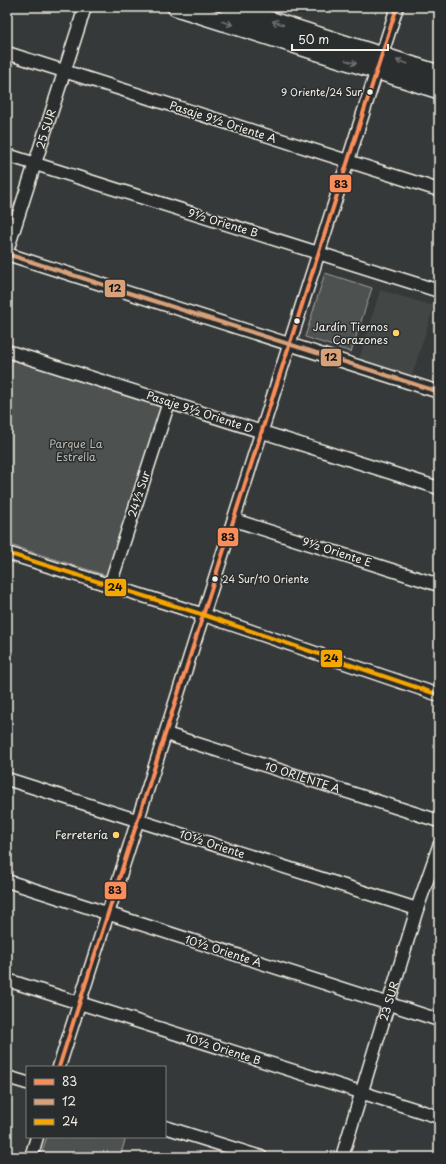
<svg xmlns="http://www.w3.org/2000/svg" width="446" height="1164" font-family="'Playpen Sans',sans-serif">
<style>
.built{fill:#434645}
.green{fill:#4e514f;stroke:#a1a19c}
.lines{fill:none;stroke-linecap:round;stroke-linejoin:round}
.street-casing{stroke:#f4f1e8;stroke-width:15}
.secondary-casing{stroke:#f4f1e8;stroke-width:20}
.street{stroke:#2a2d2e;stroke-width:12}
.secondary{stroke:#2a2d2e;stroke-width:17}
.bus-1-casing{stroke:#2a2d2e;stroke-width:7}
.bus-2-casing{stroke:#2a2d2e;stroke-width:7}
.bus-3-casing{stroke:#2a2d2e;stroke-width:7}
.bus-1{stroke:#fa8e5a;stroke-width:4}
.bus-2{stroke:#d9a179;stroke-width:4}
.bus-3{stroke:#f7a600;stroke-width:4}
.oneway{stroke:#71726f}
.bus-dot{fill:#f4f1e8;stroke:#2a2d2e;stroke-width:1.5}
.poi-dot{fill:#ffd166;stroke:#2a2d2e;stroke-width:1.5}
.labels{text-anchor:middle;stroke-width:3;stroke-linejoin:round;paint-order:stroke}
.bus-label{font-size:10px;fill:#f4f1e8;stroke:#2a2d2e;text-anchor:end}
.street-label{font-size:11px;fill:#f4f1e8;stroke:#2a2d2e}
.poi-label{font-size:11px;fill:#f4f1e8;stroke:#2a2d2e;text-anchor:end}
.park-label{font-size:11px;fill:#bab9b2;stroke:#2a2d2e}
.line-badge{stroke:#2a2d2e;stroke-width:1.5}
.pale-badge-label{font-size:11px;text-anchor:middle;font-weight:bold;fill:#111}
</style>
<rect width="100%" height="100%" fill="#363939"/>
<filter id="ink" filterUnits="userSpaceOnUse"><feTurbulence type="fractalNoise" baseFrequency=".025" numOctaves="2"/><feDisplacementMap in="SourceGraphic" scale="8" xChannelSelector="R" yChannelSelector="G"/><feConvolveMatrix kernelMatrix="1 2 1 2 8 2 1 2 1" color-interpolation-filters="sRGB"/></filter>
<g filter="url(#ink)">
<!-- built -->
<path class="built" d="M 380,290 L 434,306 L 412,376 L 359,360 Z"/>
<!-- green -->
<path class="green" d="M 325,273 L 372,288 L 351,352 L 305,337 Z
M 7,355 L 159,404 L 161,409 L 108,576 L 7,544 Z
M 47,1137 L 126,1137 L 120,1157 L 40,1157 Z"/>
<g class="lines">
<!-- street casing -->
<g class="street-casing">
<g id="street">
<path d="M 7,53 L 439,190"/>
<path d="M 7,155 L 439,291"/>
<path id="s1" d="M 7,251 L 85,7"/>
<path d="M 7,254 L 439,392"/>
<path d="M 7,351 L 439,488"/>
<path d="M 234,520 L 439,585"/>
<path d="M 7,553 L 204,615 L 439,695"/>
<path d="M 110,585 L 169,402"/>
<path id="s2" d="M 166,734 L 439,821"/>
<path d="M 7,779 L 417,909"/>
<path d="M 7,881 L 439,1020"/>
<path d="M 7,980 L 439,1117"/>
<path d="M 59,1067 L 397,7"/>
<path d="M 7,1077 L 27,1083"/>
<path d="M 165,1127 L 261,1157"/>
<path d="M 31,1157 L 37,1137"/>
<path id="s3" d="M 342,1157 L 417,909 L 439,846"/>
</g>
</g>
<!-- secondary casing -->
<g class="secondary-casing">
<path id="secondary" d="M 176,7 L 439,90
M 228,7 L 439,74"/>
</g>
<!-- street -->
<use href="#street" class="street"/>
<!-- secondary -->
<use href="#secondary" class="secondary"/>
<!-- bus-1 casing -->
<g class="bus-1-casing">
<path id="bus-1" d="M 59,1067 L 397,7"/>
</g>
<!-- bus-2 casing -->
<g class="bus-2-casing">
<path id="bus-2" d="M 7,254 L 439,392"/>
</g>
<!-- bus-3 casing -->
<g class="bus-3-casing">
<path id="bus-3" d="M 7,553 L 204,615 L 439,695"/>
</g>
<!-- bus-1 -->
<use href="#bus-1" class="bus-1"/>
<!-- bus-2 -->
<use href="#bus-2" class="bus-2"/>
<!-- bus-3 -->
<use href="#bus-3" class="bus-3"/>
</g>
<!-- one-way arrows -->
<defs><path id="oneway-shaft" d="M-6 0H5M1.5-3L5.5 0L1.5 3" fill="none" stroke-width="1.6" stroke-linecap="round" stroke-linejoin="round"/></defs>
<g class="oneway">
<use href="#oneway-shaft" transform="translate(227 23) rotate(18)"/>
<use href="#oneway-shaft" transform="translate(278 23) rotate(-162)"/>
<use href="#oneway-shaft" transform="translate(351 62) rotate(18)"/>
<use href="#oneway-shaft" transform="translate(402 62) rotate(-162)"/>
</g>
</g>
<!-- markers -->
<g class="bus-dot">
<circle cx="370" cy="92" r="3.5"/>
<circle cx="297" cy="321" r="3.5"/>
<circle cx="215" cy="579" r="3.5"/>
</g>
<g class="poi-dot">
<circle cx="396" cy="333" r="4"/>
<circle cx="116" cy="835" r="4"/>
</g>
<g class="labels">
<!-- bus labels -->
<g class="bus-label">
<text x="362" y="96">9 Oriente/24 Sur</text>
<text x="222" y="583" text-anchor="start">24 Sur/10 Oriente</text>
</g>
<!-- street labels -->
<g class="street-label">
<text transform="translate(223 122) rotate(18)" y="4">Pasaje 9½ Oriente A</text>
<text dy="4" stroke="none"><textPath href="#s1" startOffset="128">25 SUR</textPath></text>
<text transform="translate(223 223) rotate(17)" y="4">9½ Oriente B</text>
<text transform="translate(200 412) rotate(18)" y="4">Pasaje 9½ Oriente D</text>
<text transform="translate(139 494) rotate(-72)" y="4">24½ Sur</text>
<text transform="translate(337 552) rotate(18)" y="4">9½ Oriente E</text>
<text dy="4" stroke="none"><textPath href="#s2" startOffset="143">10 ORIENTE A</textPath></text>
<text transform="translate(212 844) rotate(18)" y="4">10½ Oriente</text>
<text transform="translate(223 951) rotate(18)" y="4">10½ Oriente A</text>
<text dy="4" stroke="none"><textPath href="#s3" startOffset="163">23 SUR</textPath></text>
<text transform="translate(223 1049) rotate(18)" y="4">10½ Oriente B</text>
</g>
<!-- poi labels -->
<g class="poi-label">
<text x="388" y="331">Jardín Tiernos<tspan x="388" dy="13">Corazones</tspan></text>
<text x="108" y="839">Ferretería</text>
</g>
<!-- park labels -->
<g class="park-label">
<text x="76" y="448">Parque La<tspan x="76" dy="13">Estrella</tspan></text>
</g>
</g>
<g class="line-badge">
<rect x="329" y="174" width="23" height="19" rx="4" fill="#fa8e5a"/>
<rect x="104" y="279" width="22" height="19" rx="4" fill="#d9a179"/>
<rect x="320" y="348" width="22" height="19" rx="4" fill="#d9a179"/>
<rect x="217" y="527" width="22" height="20" rx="4" fill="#fa8e5a"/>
<rect x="104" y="578" width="23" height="19" rx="4" fill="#f7a600"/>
<rect x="320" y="649" width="23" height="19" rx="4" fill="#f7a600"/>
<rect x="104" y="881" width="23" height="19" rx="4" fill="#fa8e5a"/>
</g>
<g class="pale-badge-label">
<text x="341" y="188">83</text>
<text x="115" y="292">12</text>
<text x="331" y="361">12</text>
<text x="228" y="541">83</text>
<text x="115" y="591">24</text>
<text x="331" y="662">24</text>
<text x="115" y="894">83</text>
</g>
<!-- margin -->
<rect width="446" height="1164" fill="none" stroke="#2a2d2e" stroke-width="24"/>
<rect x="12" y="12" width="422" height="1140" fill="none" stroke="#f4f1e8" stroke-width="1.5" filter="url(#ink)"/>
<!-- legend -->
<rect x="26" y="1066" width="140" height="72" fill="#2a2d2e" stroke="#7b7b78"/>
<rect x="34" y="1079" width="20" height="6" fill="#fa8e5a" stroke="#7b7b78"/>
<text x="62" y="1086" font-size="12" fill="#f4f1e8">83</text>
<rect x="34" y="1099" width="20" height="6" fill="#d9a179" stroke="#7b7b78"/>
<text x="62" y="1106" font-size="12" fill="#f4f1e8">12</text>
<rect x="34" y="1119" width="20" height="6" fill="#f7a600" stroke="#7b7b78"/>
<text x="62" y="1126" font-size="12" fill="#f4f1e8">24</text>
<!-- scale -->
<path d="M292 44v6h96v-6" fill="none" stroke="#f4f1e8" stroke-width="2"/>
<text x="298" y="44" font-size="12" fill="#f4f1e8" stroke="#2a2d2e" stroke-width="3" paint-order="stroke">50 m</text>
</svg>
